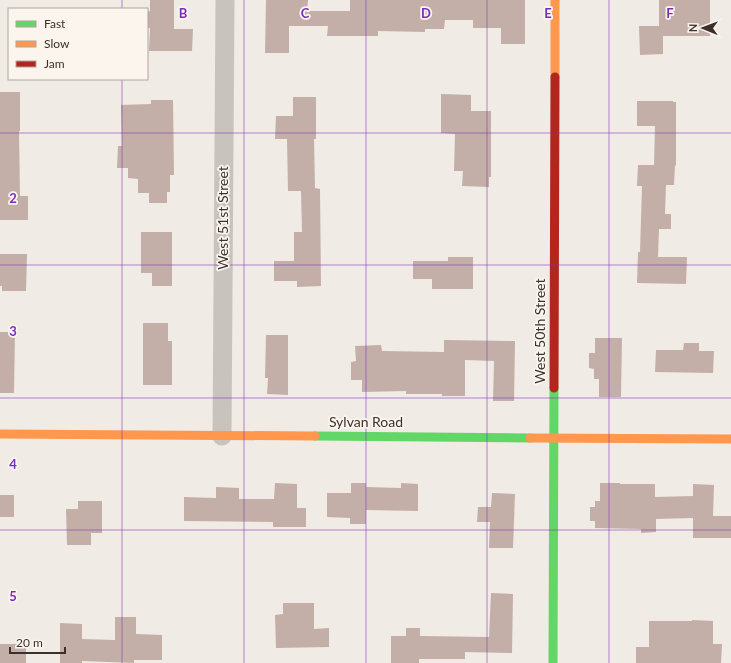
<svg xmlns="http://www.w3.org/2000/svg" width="731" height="663" font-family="Lato,sans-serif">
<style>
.building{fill:#c3afa7}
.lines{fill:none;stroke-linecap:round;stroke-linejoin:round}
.street{stroke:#c9c3be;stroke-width:19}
.fast{stroke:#63d668;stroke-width:9}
.slow{stroke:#ff974d;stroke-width:9}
.jam{stroke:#b3261e;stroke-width:9}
.grid{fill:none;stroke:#7b2cbf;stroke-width:1;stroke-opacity:0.55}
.labels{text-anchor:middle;stroke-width:3.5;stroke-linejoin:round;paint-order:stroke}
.street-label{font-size:14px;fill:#3b302b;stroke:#fbf5ee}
.grid-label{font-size:13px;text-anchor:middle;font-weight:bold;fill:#7b2cbf;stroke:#fbf5ee;stroke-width:3.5;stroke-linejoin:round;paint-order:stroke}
</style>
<rect width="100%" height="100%" fill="#f0ebe5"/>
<!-- building -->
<path class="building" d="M 150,0 L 174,0 L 174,29 L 193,29 L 192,51 L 149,51 L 150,28 L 147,28 L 147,12 L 150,11 Z
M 266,0 L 308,0 L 307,11 L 350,11 L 350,0 L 525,0 L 525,44 L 501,44 L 501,28 L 473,28 L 473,20 L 445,20 L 444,29 L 425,29 L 425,32 L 378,31 L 378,36 L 327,36 L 328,26 L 289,26 L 289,53 L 265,53 Z
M 659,0 L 710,0 L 710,36 L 663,36 L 663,54 L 640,55 L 639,26 L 659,26 Z
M 0,92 L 20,92 L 20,131 L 19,131 L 20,196 L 28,196 L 28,220 L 0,220 Z
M 441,94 L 471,95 L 471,111 L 491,111 L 491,177 L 489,177 L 489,187 L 462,186 L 463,171 L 454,171 L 455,134 L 441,133 Z
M 293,97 L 316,97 L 316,139 L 314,139 L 315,188 L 320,189 L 321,286 L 297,287 L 297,281 L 274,281 L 274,261 L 294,261 L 294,232 L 302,232 L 301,191 L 288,191 L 287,139 L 275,139 L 276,116 L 293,116 Z
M 151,100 L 173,100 L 174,175 L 170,175 L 170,192 L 167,192 L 167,203 L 149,203 L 149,193 L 138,193 L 138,179 L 128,178 L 128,168 L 117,168 L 118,146 L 122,146 L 121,105 L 151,104 Z
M 637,101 L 673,101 L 673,102 L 676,102 L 676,166 L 675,165 L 674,185 L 666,185 L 665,214 L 671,214 L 671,229 L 659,229 L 658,257 L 687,257 L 686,284 L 637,283 L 638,252 L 640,252 L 642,186 L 637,186 L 638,165 L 654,165 L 655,126 L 637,126 Z
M 141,232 L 172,232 L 172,286 L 152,286 L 152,273 L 141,273 Z
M 0,254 L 27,254 L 26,291 L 2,291 L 2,286 L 0,286 Z
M 448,257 L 473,257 L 473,289 L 432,289 L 432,279 L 413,279 L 413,261 L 448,261 Z
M 143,323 L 168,323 L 168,341 L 172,341 L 172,385 L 143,385 Z
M 0,332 L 15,332 L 14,393 L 0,393 Z
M 266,335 L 288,335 L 288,395 L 267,394 L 268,378 L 265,378 Z
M 595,338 L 622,338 L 621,397 L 599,397 L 599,379 L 594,379 L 594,369 L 589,368 L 589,353 L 595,353 Z
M 444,340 L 515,341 L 514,401 L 493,401 L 494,361 L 465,360 L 465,396 L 442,396 L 442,394 L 406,394 L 406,391 L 362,392 L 362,380 L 351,380 L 351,362 L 356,361 L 355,346 L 381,345 L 382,351 L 444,352 Z
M 684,343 L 699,343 L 699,351 L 714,351 L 713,373 L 655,372 L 656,350 L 683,350 Z
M 275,483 L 297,484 L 297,508 L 306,508 L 306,527 L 273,527 L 273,522 L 184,521 L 184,497 L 216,498 L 216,487 L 239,488 L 239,499 L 274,499 Z
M 351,483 L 366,483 L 366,487 L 401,488 L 401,483 L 418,484 L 418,511 L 366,510 L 366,524 L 350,524 L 350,518 L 327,517 L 327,493 L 351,493 Z
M 600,483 L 620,483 L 620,484 L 655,484 L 655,497 L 693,496 L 693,484 L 714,485 L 713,516 L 731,516 L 731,538 L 693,538 L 693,518 L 656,519 L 656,532 L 641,533 L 641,529 L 595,528 L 595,521 L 590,521 L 590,507 L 595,507 L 595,501 L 600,501 Z
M 492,493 L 515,494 L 513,548 L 489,548 L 490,522 L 477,522 L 478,507 L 491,507 Z
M 0,495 L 14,495 L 14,517 L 0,517 Z
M 78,501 L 102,501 L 102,533 L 91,533 L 91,545 L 67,545 L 66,509 L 78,509 Z
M 491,593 L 513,594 L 512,653 L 465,652 L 465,659 L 419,659 L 419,663 L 391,663 L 391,636 L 406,636 L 406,628 L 420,628 L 420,636 L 489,637 Z
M 283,603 L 314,603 L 314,629 L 329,628 L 329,647 L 276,648 L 275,615 L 283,614 Z
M 115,617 L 136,617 L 136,634 L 162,635 L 162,660 L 134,660 L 134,663 L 82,661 L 82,663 L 60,663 L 60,623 L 82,624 L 82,639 L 115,640 Z
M 692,620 L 713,621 L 713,644 L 722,644 L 721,663 L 636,663 L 636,647 L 649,647 L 649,621 L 692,621 Z
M 0,644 L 26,644 L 26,663 L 0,663 Z"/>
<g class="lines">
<!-- street -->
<path class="street" d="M 222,436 L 225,0"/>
<!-- fast -->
<path class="fast" d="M 315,436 L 530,438
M 553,663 L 554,388"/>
<!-- slow -->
<path class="slow" d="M 555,77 L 555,0
M 0,434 L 315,436
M 530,438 L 731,439"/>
<!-- jam -->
<path class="jam" d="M 554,388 L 555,77"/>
</g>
<!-- grid -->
<path class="grid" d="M 122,0 L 122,9M 244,0 L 244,663M 366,0 L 366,663M 487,0 L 487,663M 609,0 L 609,663M 122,79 L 122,663M 0,133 L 731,133M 0,265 L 731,265M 0,398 L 731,398M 0,530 L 731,530"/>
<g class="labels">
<!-- street labels -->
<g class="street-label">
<text transform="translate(223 218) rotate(-90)" y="5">West 51st Street</text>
<text transform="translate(540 331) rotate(-90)" y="5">West 50th Street</text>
<text x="366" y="427">Sylvan Road</text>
</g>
</g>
<g class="grid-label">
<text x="183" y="18">B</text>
<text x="305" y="18">C</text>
<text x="426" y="18">D</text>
<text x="548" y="18">E</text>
<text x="670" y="18">F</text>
<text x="13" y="203">2</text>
<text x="13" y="336">3</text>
<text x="13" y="469">4</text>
<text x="13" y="601">5</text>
</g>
<!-- legend -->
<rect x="8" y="8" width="140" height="72" fill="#fbf5ee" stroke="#aea6a0"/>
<rect x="16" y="21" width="20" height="6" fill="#63d668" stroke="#aea6a0"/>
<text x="44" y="28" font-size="12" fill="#3b302b">Fast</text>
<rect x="16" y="41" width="20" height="6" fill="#ff974d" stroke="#aea6a0"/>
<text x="44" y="48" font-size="12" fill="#3b302b">Slow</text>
<rect x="16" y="61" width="20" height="6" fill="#b3261e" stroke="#aea6a0"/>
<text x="44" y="68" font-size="12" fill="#3b302b">Jam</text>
<!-- north arrow -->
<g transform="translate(703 28) rotate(271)" stroke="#fbf5ee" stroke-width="3" paint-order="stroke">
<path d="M0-3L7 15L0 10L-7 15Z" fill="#3b302b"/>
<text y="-6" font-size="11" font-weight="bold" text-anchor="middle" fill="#3b302b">N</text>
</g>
<!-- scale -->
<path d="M10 647v6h55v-6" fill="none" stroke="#3b302b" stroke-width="2"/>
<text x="16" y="647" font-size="12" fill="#3b302b" stroke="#fbf5ee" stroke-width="3" paint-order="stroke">20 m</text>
</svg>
